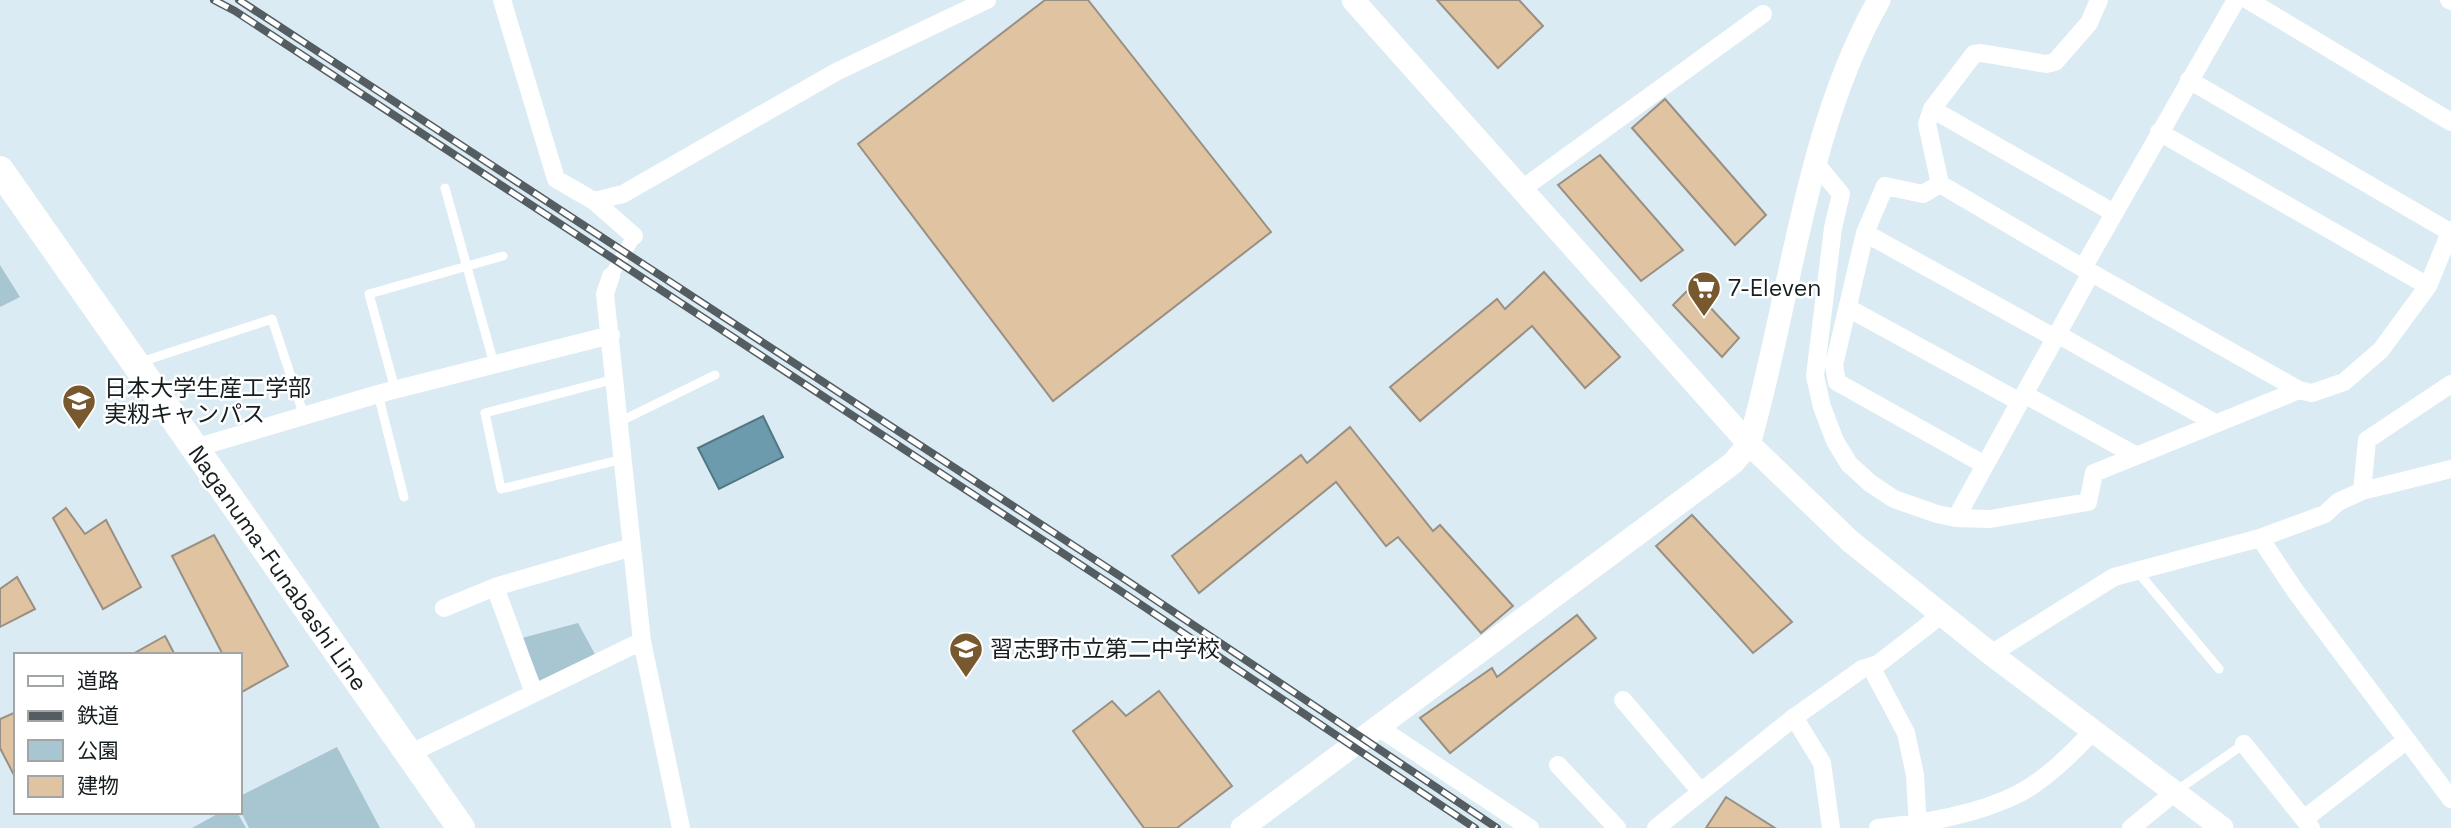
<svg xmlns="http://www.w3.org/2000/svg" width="2451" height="828" font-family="'Space Grotesk','Noto Sans JP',sans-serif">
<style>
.green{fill:#a8c5d2}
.water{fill:#6d9bae;stroke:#537683;stroke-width:2}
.building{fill:#e0c3a1;stroke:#998f83;stroke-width:2}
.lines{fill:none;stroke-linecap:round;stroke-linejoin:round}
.service{stroke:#fff;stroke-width:9}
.pedestrian{stroke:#fff;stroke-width:14}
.minor{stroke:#fff;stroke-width:18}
.tertiary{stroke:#fff;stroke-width:23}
.primary{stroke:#fff;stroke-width:28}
.rail-casing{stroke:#545e62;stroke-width:8}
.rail{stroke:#fff;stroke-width:5;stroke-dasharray:16;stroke-linecap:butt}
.labels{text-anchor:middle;stroke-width:5;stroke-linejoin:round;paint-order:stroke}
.poi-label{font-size:23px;fill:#171e20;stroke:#fff;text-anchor:start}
.street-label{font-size:23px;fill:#171e20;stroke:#fff}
</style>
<rect width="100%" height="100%" fill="#daebf3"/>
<!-- green -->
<path class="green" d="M 0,265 L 20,297 L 0,307 Z
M 578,623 L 597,658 L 541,685 L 522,638 Z
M 337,747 L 380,828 L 249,828 L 240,810 L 240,796 Z
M 221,812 L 237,812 L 246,828 L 192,828 Z"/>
<!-- water -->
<path class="water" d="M 763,416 L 783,457 L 719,489 L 698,448 Z"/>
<!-- building -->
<path class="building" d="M 1045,0 L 1088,0 L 1271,232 L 1053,401 L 858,144 Z
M 1437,0 L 1519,0 L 1543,26 L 1498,68 Z
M 1665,99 L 1766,215 L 1735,245 L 1632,128 Z
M 1600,155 L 1683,250 L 1641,281 L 1558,185 Z
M 1544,272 L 1620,357 L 1585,388 L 1532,326 L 1420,421 L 1390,387 L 1497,299 L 1505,309 Z
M 1691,287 L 1739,338 L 1722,357 L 1673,305 Z
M 1350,427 L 1433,531 L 1440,525 L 1513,606 L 1481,633 L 1398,537 L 1386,546 L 1336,482 L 1199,593 L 1172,556 L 1301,455 L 1307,463 Z
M 66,508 L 85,534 L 106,520 L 141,587 L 103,609 L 53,518 Z
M 1692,515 L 1792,622 L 1753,653 L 1656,546 Z
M 214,535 L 288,666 L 240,693 L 240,655 L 223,655 L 172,556 Z
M 17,577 L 35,609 L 0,627 L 0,589 Z
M 1577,615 L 1596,638 L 1450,753 L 1420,718 L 1492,668 L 1497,677 Z
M 165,636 L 175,655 L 131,655 Z
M 1159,691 L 1232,786 L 1177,828 L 1144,828 L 1073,731 L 1112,701 L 1126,716 Z
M 16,712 L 16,779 L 0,748 L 0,719 Z
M 1726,797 L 1775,828 L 1706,828 Z"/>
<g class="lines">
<!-- service -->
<path class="service" d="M 445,188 L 494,364
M 141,362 L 272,319 L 304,416
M 615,379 L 485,413 L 501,489 L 623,459
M 395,389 L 369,294 L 503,256
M 378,394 L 404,497
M 619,422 L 715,375
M 2137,571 L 2219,669
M 2176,791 L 2244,744"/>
<!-- pedestrian -->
<path class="pedestrian" d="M 611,276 L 634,236"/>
<!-- minor -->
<path class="minor" d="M 502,0 L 556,179 L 594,201 L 634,236
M 2099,0 L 2089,23 L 2055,62 L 2046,64 L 1981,53 L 1974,54 L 1932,109 L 1927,124 L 1940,184 L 2083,268 L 2299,390 L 2312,393 L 2344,382 L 2381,350 L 2428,286 L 2451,230
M 2248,0 L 2451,122
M 2449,0 L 2451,1
M 2189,80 L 2450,232
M 1932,109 L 2114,213
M 2159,132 L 2428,286
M 1816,164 L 1841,194 L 1833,228 L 1815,376 L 1822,407 L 1835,441 L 1849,464 L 1870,483 L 1894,499 L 1937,514 L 1956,518 L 1990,519 L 2088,502 L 2094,473 L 2299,390
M 1940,184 L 1923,194 L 1885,186 L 1865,233 L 1834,365 L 1837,382 L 1985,465
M 1522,189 L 1763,14
M 594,201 L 623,194 L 836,72 L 987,0
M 1865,233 L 2055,338
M 2083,268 L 2236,0
M 611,276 L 605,294 L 642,641 L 681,828
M 1848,308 L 2020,402
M 2057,334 L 2215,423
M 2024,394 L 2135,455
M 195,448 L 378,394 L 611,335
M 2362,491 L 2367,440 L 2451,384
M 1956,518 L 2091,273
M 2260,538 L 2296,592 L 2451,799
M 444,608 L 495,587
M 1991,654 L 2114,577 L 2260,538 L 2325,514 L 2338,502 L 2362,491 L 2451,469
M 1871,667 L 1906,733 L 1915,775 L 1918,828
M 534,693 L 495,587 L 632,547
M 1623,700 L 1701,792
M 1794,717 L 1822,763 L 1831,828
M 1378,727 L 1530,828
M 2244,744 L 2311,828
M 409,754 L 642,641
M 1558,765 L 1617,828
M 2304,819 L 2407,740
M 1656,828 L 1792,719 L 1862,669 L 1878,664 L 1941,615
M 1878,828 C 1924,823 1977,815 2020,793 C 2049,777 2072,753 2094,730
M 2131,828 L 2175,792"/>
<!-- tertiary -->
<path class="tertiary" d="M 1353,0 L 1749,444 L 1850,541 L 1991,654 L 2222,828
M 1242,828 L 1733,463 L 1749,444 C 1791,300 1804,132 1879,0"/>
<!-- primary -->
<path class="primary" d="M 0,170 L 461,828"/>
<!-- rail casing -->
<g class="rail-casing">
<path id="rail" d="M 214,0 L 235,11 L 1119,590 L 1475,828
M 239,0 L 1126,580 L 1497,828"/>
</g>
<!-- rail -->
<use href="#rail" class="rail"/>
</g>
<!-- icons -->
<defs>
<g id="supermarket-pin" transform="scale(1.75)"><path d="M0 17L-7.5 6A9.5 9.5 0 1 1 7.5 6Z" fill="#78582e" stroke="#fff"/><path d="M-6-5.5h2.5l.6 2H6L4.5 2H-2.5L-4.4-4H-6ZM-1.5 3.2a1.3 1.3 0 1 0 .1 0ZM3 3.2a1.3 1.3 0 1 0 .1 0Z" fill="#fff"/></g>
<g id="university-pin" transform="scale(1.75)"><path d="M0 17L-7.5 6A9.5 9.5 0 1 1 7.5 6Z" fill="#78582e" stroke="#fff"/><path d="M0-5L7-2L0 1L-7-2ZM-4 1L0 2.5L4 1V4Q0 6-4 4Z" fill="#fff"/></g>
<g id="school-pin" transform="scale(1.75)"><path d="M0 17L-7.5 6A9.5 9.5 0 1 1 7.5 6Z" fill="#78582e" stroke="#fff"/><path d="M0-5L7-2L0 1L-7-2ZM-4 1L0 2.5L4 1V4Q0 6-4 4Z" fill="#fff"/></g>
</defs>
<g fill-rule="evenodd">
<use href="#supermarket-pin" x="1704" y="288"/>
<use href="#university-pin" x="79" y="401"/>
<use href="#school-pin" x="966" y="649"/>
</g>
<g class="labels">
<!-- poi labels -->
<g class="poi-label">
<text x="1728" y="296">7-Eleven</text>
<text x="104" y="396">日本大学生産工学部<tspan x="104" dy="26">実籾キャンパス</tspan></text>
<text x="990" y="657">習志野市立第二中学校</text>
</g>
<!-- street labels -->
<g class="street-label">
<text transform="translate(278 568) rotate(55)" y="8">Naganuma-Funabashi Line</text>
</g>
</g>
<!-- legend -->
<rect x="14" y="653" width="228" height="161" fill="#ffffff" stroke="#a2a5a6" stroke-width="2"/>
<rect x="28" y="676" width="35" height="10" fill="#ffffff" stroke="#a2a5a6" stroke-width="2"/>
<text x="77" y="688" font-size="21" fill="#171e20">道路</text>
<rect x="28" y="711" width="35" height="10" fill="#545e62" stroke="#a2a5a6" stroke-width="2"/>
<text x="77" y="723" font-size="21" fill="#171e20">鉄道</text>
<rect x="28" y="740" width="35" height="21" fill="#a8c5d2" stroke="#a2a5a6" stroke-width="2"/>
<text x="77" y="758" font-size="21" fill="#171e20">公園</text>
<rect x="28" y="776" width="35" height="21" fill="#e0c3a1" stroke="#a2a5a6" stroke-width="2"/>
<text x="77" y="793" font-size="21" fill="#171e20">建物</text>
</svg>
